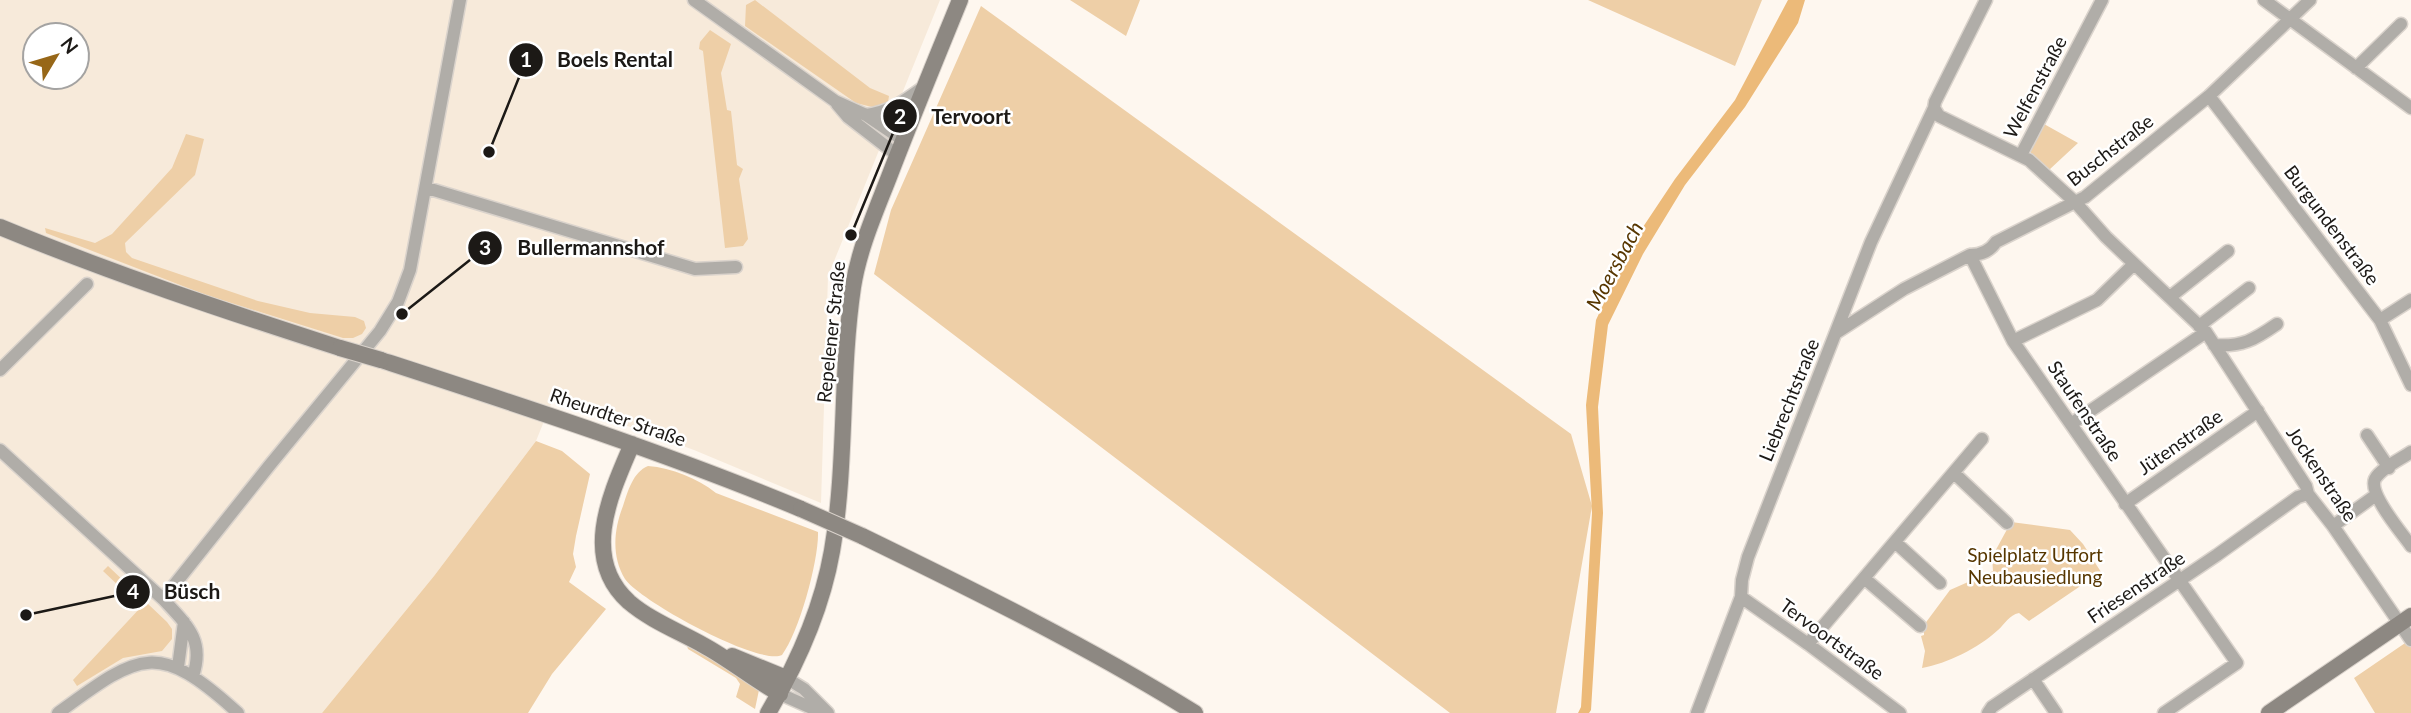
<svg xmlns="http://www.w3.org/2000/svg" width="2411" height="713" font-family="Lato,sans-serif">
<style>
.built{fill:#f7eada;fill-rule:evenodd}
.green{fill:#eecfa7}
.water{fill:#ecba79}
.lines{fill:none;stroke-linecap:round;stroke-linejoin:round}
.street-casing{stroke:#dad3cc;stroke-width:15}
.secondary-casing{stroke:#dad3cc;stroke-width:18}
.street{stroke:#b0ada8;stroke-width:12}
.secondary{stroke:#8d8882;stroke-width:16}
.secondary-bridge-casing{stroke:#dad3cc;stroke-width:18;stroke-linecap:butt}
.secondary-bridge{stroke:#8d8882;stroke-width:16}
.labels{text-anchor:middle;stroke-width:5;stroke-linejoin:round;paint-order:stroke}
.street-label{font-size:19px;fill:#1c1916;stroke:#fff}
.park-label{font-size:19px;fill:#563600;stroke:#fff}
.water-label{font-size:21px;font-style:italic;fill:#573600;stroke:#fff}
.leader{fill:none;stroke:#1c1916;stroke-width:2.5}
.callout-dot{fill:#1c1916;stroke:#fff;stroke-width:2.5}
.mark-label{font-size:21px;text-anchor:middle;font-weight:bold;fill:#fff}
.callout-label{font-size:21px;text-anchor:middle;font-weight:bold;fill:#1c1916;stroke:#fff;stroke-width:5;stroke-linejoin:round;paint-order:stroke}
</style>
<rect width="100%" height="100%" fill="#fef7ef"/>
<!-- built -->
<path class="built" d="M 0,0 L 940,0 L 828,276 L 821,503 L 694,450 L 553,399 L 536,441 L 434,576 L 322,713 L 0,713 ZM 35,35 L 77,35 L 77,77 L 35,77 Z"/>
<!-- green -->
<path class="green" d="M 755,0 L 870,88 L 889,96 L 888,102 L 876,108 L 856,103 L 745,26 L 746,5 Z
M 1070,0 L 1140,0 L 1126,36 Z
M 1588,0 L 1762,0 L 1735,66 Z
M 981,6 L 1571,434 L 1592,506 L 1556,713 L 1450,713 L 874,274 L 891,210 Z
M 710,30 L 731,44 L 721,73 L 727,110 L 731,111 L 737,165 L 743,169 L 739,179 L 748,239 L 743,246 L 725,248 L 703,51 L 699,49 L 700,42 Z
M 2044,124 L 2078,143 L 2049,170 L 2031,153 L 2031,148 Z
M 186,134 L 204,139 L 195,175 L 125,243 L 126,252 L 132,258 L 258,301 L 310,313 L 355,317 L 364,321 L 366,328 L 362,334 L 353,338 L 343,338 L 206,295 L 46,233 L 45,228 L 95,243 L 112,234 L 172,168 Z
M 536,441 L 562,451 L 590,474 L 576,536 L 573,554 L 576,567 L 569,582 L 606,609 L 552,674 L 528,713 L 322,713 L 434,576 Z
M 648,466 C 672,468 697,478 716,493 L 818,532 C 819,560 799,633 782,655 C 759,666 640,601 625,579 C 611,556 614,529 623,506 C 628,491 633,472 648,466 Z
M 2011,522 L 2070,530 L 2083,544 L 2101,572 L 2029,621 L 2019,613 C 2009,615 2005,624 1998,630 C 1977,649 1948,663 1922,668 L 1925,651 L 1921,636 L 1924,635 L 1924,625 L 1950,590 L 1993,571 L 1992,557 Z
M 108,566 L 167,622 L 172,629 L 172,639 L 162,651 L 123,658 L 77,686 L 73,680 L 141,607 L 103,571 Z
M 2411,639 L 2411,713 L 2375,713 L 2354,678 Z
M 687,646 L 744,677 L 759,690 L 755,709 L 736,697 L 740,684 L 736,678 L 688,649 Z"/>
<!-- water -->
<path class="water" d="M 1788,0 L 1805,0 L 1798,23 L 1745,107 L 1685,185 L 1643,254 L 1608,325 L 1598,407 L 1603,513 L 1591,710 L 1589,713 L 1578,713 L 1581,707 L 1592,513 L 1586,405 L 1596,320 L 1631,245 L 1675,179 L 1735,100 Z"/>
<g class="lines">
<!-- street casing -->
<g class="street-casing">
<path id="street" d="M 694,0 L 835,101 L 866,115 L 903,140
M 1986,0 L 1935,102 L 1934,108 L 1939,116 L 2029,160 L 2075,202 L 2106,237 L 2206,332 L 2306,486 L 2308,494 L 2333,526 L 2411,640
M 2264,0 L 2411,108
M 2356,68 L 2401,24
M 2209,96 L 2380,320 L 2411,385
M 837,104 L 848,117 L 897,155
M 866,115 C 890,112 906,100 925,86
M 2021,155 L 2102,0
M 427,188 L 695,269 L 736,267
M 1970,255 L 2013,341 L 2237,663 L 2164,713
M 2170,297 L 2228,251
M 2380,320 L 2411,300
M 2199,326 L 2249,288
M 1836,333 L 1904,289 L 1970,255 C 1981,255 1990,251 1996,242 L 2085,197 L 2209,96 L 2310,0
M 2013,341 L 2097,300 L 2134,264
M 2214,345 C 2242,347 2254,340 2277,324
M 0,370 L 87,284
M 2071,424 L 2206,332
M 2367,435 L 2389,468
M 0,450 L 163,599 C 187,625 205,640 193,676
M 2411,452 C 2401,459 2381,468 2375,479 C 2368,494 2402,533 2411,546
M 1954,473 L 2007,523
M 2125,504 L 2258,411
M 2333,526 L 2376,495
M 1895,542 L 1940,583
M 1864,578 L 1920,626
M 1741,597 L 1808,644 L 1900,713
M 163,599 L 269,466 L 380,331 L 398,302 L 410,270 L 460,0
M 1808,644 L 1982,439
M 178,667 L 184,622
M 786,678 L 804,689 L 828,713
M 2033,679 L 2056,713
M 780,694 L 823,713
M 58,713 C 140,653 157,639 238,713
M 1697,713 L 1741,597 L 1742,580 L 1748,557 L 1871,242 L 1934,108
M 1988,713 L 1992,707 L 2217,555 L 2298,497 L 2308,494"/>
</g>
<!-- secondary casing -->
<g class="secondary-casing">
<path id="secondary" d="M 0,227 C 111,273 225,311 340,348
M 381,360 C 522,406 664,452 801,509
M 632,444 C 611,493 580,558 629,602 C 650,620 678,631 703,645 C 729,659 753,679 780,694
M 862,536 C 975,591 1087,646 1195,713
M 732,656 L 786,678
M 768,713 C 797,664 822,608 832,551 C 847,464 840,375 853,287 C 859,249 875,213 889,177 C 912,117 936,59 960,0
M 2269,713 L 2411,616"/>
</g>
<!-- street -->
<use href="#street" class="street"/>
<!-- secondary -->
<use href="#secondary" class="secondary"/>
<!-- secondary-bridge casing -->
<g class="secondary-bridge-casing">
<path id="secondary-bridge" d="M 340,348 L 381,360
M 801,509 L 862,536"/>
</g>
<!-- secondary-bridge -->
<use href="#secondary-bridge" class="secondary-bridge"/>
</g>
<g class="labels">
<!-- street labels -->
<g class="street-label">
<text transform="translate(2035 87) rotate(-62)" y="7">Welfenstraße</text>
<text transform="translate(2110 150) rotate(-38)" y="7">Buschstraße</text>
<text transform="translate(2332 225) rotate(53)" y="7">Burgundenstraße</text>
<text transform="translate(831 332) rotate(-84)" y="7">Repelener Straße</text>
<text transform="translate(1789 400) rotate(-68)" y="7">Liebrechtstraße</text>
<text transform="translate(2085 411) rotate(56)" y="7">Staufenstraße</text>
<text transform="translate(618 417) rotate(19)" y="7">Rheurdter Straße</text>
<text transform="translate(2180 442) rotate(-35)" y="7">Jütenstraße</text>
<text transform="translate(2322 474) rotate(56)" y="7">Jockenstraße</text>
<text transform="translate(2136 587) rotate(-34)" y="7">Friesenstraße</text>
<text transform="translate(1832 639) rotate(36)" y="7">Tervoortstraße</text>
</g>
<!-- park labels -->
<g class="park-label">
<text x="2035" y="562">Spielplatz Utfort<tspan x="2035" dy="22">Neubausiedlung</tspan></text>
</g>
<!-- water labels -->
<g class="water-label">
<text transform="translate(1615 266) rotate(-62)" y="7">Moersbach</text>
</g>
</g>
<!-- callouts -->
<path class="leader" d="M489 152L526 60M851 235L900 116M402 314L485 248M26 615L133 592"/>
<g class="callout-dot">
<circle cx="489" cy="152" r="7"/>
<circle cx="851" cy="235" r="7"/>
<circle cx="402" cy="314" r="7"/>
<circle cx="26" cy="615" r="7"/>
<circle cx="526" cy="60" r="18"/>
<circle cx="900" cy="116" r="18"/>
<circle cx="485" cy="248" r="18"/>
<circle cx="133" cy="592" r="18"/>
</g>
<g class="mark-label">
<text x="526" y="67">1</text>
<text x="900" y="124">2</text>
<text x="485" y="255">3</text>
<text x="133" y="599">4</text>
</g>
<g class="callout-label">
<text x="615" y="67">Boels Rental</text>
<text x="971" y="124">Tervoort</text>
<text x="591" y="255">Bullermannshof</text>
<text x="192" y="599">Büsch</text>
</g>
<!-- north arrow -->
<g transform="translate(56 56) rotate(52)"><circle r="33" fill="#ffffff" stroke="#a4a3a2" stroke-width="2"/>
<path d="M0-5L12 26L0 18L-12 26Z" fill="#976718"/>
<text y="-10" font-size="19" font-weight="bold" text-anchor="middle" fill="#1c1916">N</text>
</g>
</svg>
